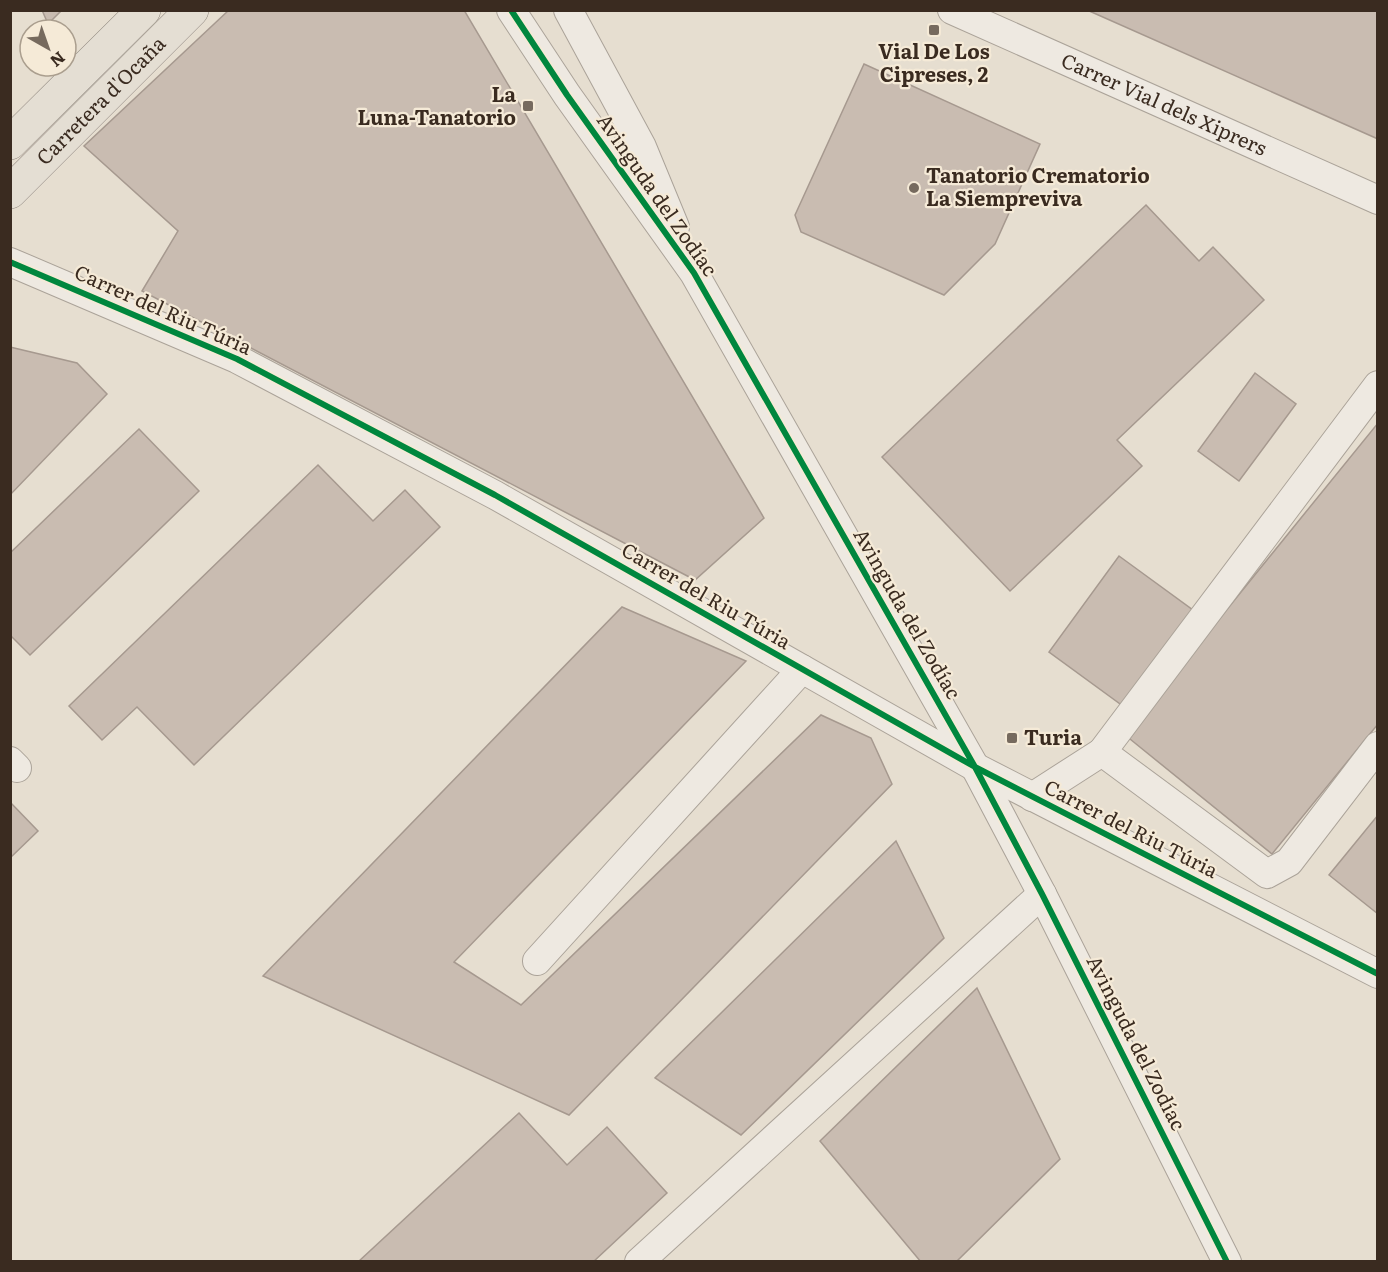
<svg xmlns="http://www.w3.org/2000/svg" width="1388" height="1272" font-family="Literata,serif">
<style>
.building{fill:#c9bcb1;stroke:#a6998f;stroke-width:1.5}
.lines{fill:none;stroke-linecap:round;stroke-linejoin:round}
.minor-casing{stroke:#aba399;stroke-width:30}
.major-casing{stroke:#918980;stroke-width:34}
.minor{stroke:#eee9e1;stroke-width:28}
.major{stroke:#e4ded3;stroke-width:33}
.cycleway-casing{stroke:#f5ead7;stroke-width:10}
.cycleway{stroke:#00873e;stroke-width:6}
.poi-dot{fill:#766a5e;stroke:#f5ead7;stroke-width:2}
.labels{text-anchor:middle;stroke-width:4.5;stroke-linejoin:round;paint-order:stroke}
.poi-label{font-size:20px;font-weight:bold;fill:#3a2b20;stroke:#f5ead7;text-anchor:start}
.street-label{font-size:20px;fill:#3a2b20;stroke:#f5ead7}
</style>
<rect width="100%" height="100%" fill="#e6ded0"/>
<!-- building -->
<path class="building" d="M 42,10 L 62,10 L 48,24 Z
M 229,10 L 464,10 L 764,518 L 695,580 L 142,291 L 178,231 L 84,146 Z
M 1087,10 L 1378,10 L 1378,139 Z
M 864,64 L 1040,144 L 995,244 L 944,295 L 801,232 L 795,215 Z
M 1146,205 L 1199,261 L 1213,247 L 1264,300 L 1117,440 L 1142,466 L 1010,591 L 882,457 Z
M 10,347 L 77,363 L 107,394 L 10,495 Z
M 1255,373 L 1296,404 L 1239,481 L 1198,451 Z
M 1378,423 L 1378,724 L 1272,854 L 1125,735 Z
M 139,429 L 199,491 L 30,655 L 10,635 L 10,553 Z
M 318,465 L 373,521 L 405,490 L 440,527 L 194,765 L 137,707 L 102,740 L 69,706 Z
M 1119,556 L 1197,613 L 1127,709 L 1049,652 Z
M 622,607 L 746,661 L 454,962 L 521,1005 L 821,715 L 871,738 L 892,784 L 569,1115 L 263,976 Z
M 10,802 L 38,831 L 10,858 Z
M 1378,815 L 1378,914 L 1329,875 Z
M 896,841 L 944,938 L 741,1135 L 655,1078 Z
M 977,988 L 1060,1159 L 956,1262 L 921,1262 L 820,1141 Z
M 519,1113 L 567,1165 L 607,1127 L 667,1193 L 593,1262 L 358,1262 Z"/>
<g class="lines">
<!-- minor casing -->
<g class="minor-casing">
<g id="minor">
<path d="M 511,10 L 567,95 L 694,273 L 975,767 L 1042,894 L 1227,1262"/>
<path d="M 568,10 L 642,147 L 675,227"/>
<path id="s1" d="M 952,10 L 1378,200"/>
<path d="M 10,262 L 237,359 L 495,495 L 975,767 L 1378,974"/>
<path d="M 1378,385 L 1102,752 L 1267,874 L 1289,862 L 1378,746"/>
<path d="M 10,761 L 17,768"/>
<path d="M 1032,797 L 1102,752"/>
<path d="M 537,961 L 802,669"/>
<path d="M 639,1262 L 1042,894"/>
</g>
</g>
<!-- major casing -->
<g class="major-casing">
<g id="major">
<path d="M 10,143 L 144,10"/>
<path id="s2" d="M 10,192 L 192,10"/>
</g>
</g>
<!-- minor -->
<use href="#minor" class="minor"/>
<!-- major -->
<use href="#major" class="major"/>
<!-- cycleway casing -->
<g class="cycleway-casing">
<path id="cycleway" d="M 511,10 L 567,95 L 694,273 L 975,767 L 1042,894 L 1227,1262
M 10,262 L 237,359 L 495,495 L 975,767 L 1378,974"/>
</g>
<!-- cycleway -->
<use href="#cycleway" class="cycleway"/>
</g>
<!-- markers -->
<g class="poi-dot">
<rect x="928" y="24" width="12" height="12" rx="3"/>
<rect x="522" y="100" width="12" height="12" rx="3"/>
<circle cx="914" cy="188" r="6"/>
<rect x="1006" y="732" width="12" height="12" rx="3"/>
</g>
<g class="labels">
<!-- poi labels -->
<g class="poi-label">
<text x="934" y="59" text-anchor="middle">Vial De Los<tspan x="934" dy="23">Cipreses, 2</tspan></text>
<text x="516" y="102" text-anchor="end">La<tspan x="516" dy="23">Luna-Tanatorio</tspan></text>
<text x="926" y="183">Tanatorio Crematorio<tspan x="926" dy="23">La Siempreviva</tspan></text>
<text x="1024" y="745">Turia</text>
</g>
<!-- street labels -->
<g class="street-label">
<text dy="7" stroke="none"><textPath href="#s2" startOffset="129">Carretera d'Ocaña</textPath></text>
<text dy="7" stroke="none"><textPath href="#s1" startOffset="232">Carrer Vial dels Xiprers</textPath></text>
<text transform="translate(657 195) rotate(55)" y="7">Avinguda del Zodíac</text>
<text transform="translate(163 310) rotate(24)" y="7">Carrer del Riu Túria</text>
<text transform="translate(706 596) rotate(30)" y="7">Carrer del Riu Túria</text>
<text transform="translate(907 614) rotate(60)" y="7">Avinguda del Zodíac</text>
<text transform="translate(1131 829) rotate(27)" y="7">Carrer del Riu Túria</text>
<text transform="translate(1136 1043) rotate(63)" y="7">Avinguda del Zodíac</text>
</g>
</g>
<!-- border -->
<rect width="1388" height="1272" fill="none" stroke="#3a2b20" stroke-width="24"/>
<!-- north arrow -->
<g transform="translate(48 48) rotate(140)"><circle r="28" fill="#f5ead7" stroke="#aa9e8e" stroke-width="1.5"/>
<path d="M0-4.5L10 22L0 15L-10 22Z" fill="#766a5e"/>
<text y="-9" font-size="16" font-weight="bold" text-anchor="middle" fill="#3a2b20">N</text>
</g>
</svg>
